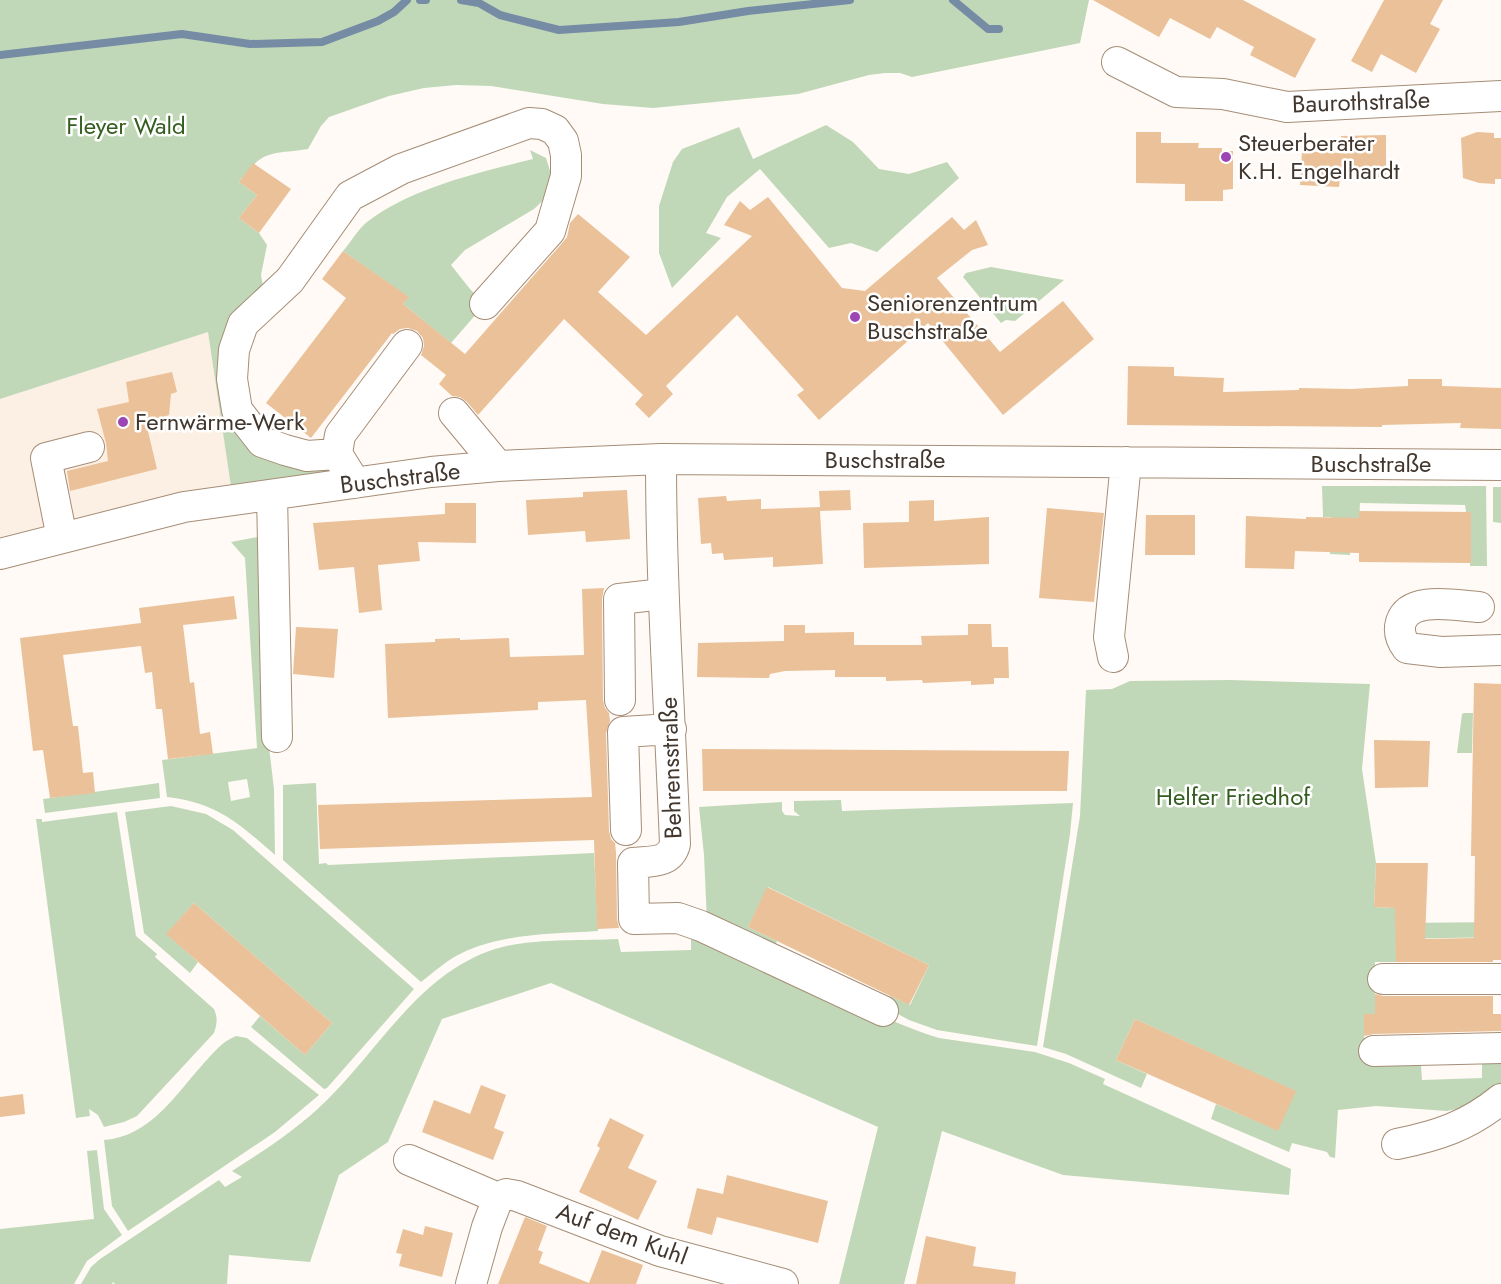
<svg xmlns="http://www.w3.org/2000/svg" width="1501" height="1284" font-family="Jost,sans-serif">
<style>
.built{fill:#fcefe3}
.green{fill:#c1d8b8;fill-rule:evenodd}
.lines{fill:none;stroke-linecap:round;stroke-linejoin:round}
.stream{stroke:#768ca5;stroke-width:8}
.building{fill:#eac199}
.minor-casing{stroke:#a58d76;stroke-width:32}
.minor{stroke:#fff;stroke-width:30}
.poi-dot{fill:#9c46b3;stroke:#fff;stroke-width:2}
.labels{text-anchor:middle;stroke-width:5;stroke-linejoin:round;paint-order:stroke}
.street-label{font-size:24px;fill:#42372e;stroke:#fff}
.park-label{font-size:24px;fill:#345d20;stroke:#fff}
.poi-label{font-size:24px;fill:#42372e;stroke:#fff;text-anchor:start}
</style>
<rect width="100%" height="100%" fill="#fffaf5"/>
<!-- built -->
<path class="built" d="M 208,332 L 233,500 L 3,553 L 0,535 L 0,399 Z"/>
<!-- green -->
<path class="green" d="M 0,0 L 1089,0 L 1080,43 L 912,77 L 900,73 L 885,73 L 869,75 L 798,94 L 653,108 L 603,104 L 491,86 L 456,85 L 424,88 L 389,96 L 329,117 L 321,126 L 308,149 C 269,155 265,148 239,182 L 257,195 L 239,218 L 259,233 L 267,245 L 261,275 L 266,302 L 243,324 L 237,410 L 307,456 L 355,483 L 233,500 L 208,332 L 0,399 Z
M 826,125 L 853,142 L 879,169 L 909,174 L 947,162 L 959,178 L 877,252 L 851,243 L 829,248 L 760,169 L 727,197 L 706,233 L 721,238 L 672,288 L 659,253 L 659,206 L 673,162 L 682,149 L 739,127 L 753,159 Z
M 530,150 L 546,158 L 552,177 L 558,186 L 534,209 L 465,250 L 451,265 L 470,289 L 485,304 L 451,343 L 403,304 L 408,297 L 343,251 C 351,242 358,229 367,222 C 413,187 478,173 533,159 Z
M 991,267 L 1064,280 L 1015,321 L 1006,320 L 1001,323 L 963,277 L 966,273 Z
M 1322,486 L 1486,486 L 1487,566 L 1470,566 L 1471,512 L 1466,512 L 1465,505 L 1360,503 L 1359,524 L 1350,525 L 1350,555 L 1330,554 L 1331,517 L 1323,517 Z
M 1493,487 L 1501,487 L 1501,523 L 1493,522 Z
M 268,535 L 269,747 L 274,789 L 275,855 C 238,823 218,803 167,797 L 162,760 L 257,748 L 245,558 L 231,542 ZM 247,779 L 250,797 L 231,801 L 228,782 Z
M 1230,680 L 1370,684 L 1362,769 L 1376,863 L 1374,907 L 1397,908 L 1398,923 L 1501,922 L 1501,937 L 1396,939 L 1396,962 L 1375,962 L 1375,1014 L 1364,1014 L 1364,1062 L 1421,1065 L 1422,1080 L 1482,1078 L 1482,1055 L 1501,1055 L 1501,1084 L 1474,1105 L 1447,1111 L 1376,1106 L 1338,1110 L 1335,1158 L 1330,1157 L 1327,1152 L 1292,1143 L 1289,1152 L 1211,1119 L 1216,1104 L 1278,1130 L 1295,1091 L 1135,1019 L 1116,1060 L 1147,1074 L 1141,1088 L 1066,1054 L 1043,1047 L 1080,816 L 1086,690 L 1112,689 L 1130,681 Z
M 1464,713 L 1473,713 L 1472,753 L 1457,753 L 1462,714 Z
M 159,783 L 160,798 L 45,813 L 43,799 Z
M 316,783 L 319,864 L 326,863 L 328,865 L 594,853 L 598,931 C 553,934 504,933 462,953 C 447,960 434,972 421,982 L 283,860 L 283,785 Z
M 841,800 L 842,811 L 1073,803 L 1070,834 L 1037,1046 L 937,1030 L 909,1020 L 885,1007 L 890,996 L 910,1005 L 929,965 L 768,887 L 748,927 L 777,941 L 772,953 L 707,922 L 704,855 L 699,807 L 782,802 L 782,811 L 785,815 L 800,816 L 794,811 L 794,801 Z
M 171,806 L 206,814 L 233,830 L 414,989 L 327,1088 L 324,1089 L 251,1027 L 260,1016 L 305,1055 L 332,1023 L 194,903 L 167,934 L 198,962 L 190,973 L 144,933 L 125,812 Z
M 117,812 L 136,936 L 157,954 L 155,957 L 214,1009 C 218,1018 217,1024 214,1033 L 137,1116 L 124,1122 L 104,1127 L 98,1115 L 89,1109 L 90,1116 L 76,1118 L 36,819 L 42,819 L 42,822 Z
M 691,937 C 711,943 733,948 753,956 C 816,982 874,1018 939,1038 L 1035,1052 L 1069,1063 L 1105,1079 L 1103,1084 L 1291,1169 L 1289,1195 L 1063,1175 L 942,1131 L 904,1284 L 839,1284 L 878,1127 L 551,983 L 442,1019 L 388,1142 L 339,1175 L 310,1262 L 229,1255 L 227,1284 L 115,1284 L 113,1282 L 112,1284 L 81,1284 L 91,1267 L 100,1259 L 219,1180 L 225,1187 L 242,1177 L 232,1171 C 265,1150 299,1128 327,1100 C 380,1048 420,973 495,949 C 530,938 582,941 618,939 L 621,952 L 691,950 Z
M 236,1036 L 247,1038 L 319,1095 L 275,1132 L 128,1231 L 112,1206 L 104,1140 C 150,1137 176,1094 204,1063 C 214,1052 223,1041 236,1036 Z
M 97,1150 L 104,1209 L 122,1235 L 87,1261 L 74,1284 L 0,1284 L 0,1229 L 94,1219 L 87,1151 Z"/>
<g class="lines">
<!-- stream -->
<path class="stream" d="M 420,0 L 426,0
M 461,0 L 479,3 L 500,15 L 559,30 L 679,22 L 748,11 L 850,0
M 953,0 L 988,29 L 999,29
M 0,55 L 182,34 L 250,44 L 322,42 L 378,21 L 394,12 L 407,0"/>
</g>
<!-- building -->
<path class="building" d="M 1093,0 L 1243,0 L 1316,39 L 1295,78 L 1250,55 L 1254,47 L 1217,27 L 1210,39 L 1170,18 L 1159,37 Z
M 1384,0 L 1443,0 L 1430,24 L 1440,29 L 1416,73 L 1381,54 L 1372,72 L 1351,61 Z
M 1136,132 L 1161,132 L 1161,143 L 1199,143 L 1198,148 L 1222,148 L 1222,151 L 1233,151 L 1233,189 L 1223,190 L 1223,201 L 1185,201 L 1185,184 L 1136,183 Z
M 1477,132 L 1494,133 L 1494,138 L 1501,138 L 1501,179 L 1495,179 L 1495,184 L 1479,183 L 1463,178 L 1461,138 Z
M 1386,135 L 1386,177 L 1340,177 L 1339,187 L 1300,185 L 1302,151 L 1340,153 L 1341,136 Z
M 253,163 L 291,189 L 259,233 L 239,218 L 257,195 L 239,182 Z
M 768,197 L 842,288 L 865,291 L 952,217 L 964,230 L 976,220 L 988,245 L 972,250 L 937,278 L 1000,352 L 1063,301 L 1094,339 L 1003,415 L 928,323 L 819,420 L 797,395 L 804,390 L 737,315 L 666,386 L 673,394 L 649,418 L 635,404 L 643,395 L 564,319 L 478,415 L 467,402 L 460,397 L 452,396 L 439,384 L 446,375 L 421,355 L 424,346 L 423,338 L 417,331 L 408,328 L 400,329 L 393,334 L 392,333 L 311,438 L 266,403 L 346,298 L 322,279 L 343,251 L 409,297 L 403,304 L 465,354 L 563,242 L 567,237 L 570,223 L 578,214 L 630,257 L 598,292 L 646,335 L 752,236 L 724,225 L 740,201 L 750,210 Z
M 1128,366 L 1174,367 L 1174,376 L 1224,378 L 1223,392 L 1299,390 L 1299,388 L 1351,389 L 1408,386 L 1408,379 L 1442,379 L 1442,386 L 1501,388 L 1501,429 L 1460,428 L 1461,423 L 1382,425 L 1382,427 L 1127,425 Z
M 172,372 L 177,392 L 171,394 L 169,415 L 146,423 L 157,469 L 70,491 L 67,471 L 108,461 L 106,443 L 97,409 L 129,402 L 126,382 Z
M 627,490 L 630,539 L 586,542 L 585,531 L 528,535 L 526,500 L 583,497 L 583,492 Z
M 850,490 L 851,510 L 820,511 L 823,564 L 773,567 L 773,557 L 724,560 L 723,553 L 712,554 L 711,543 L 701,544 L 698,498 L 726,496 L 727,501 L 761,499 L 761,509 L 820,507 L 819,491 Z
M 934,500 L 934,521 L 989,517 L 989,564 L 864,568 L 863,523 L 909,522 L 909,501 Z
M 445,503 L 476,503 L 476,543 L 418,542 L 420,561 L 378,565 L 382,610 L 359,613 L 354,567 L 319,570 L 313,523 L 445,514 Z
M 1047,508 L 1104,513 L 1094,602 L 1039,598 Z
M 1359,511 L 1471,512 L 1471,563 L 1359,562 L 1359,553 L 1295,551 L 1294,569 L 1245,568 L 1246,516 L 1306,519 L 1306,517 L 1359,518 Z
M 1146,515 L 1195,515 L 1195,555 L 1145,555 Z
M 604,588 L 602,599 L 603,700 L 605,708 L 609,713 L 610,721 L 606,733 L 609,831 L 611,839 L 615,843 L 616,853 L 617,919 L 619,928 L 597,929 L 594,840 L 320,849 L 318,805 L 592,797 L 586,700 L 538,702 L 538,710 L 388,718 L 385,644 L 435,642 L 435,639 L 460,638 L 460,640 L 509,638 L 510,657 L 584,655 L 582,589 Z
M 234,596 L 237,619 L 183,625 L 190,683 L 194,682 L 200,734 L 210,732 L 213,754 L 168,759 L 162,709 L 156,709 L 152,672 L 145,673 L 141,646 L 63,655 L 73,726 L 78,726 L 83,773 L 93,772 L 95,793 L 50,798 L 43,750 L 33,751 L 20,638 L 141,623 L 139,608 Z
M 968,624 L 991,624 L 992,647 L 1008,647 L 1009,678 L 994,678 L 994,684 L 971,685 L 971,681 L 923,683 L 922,680 L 886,681 L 886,677 L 835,677 L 835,670 L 785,671 L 770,674 L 769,678 L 697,677 L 698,643 L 784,641 L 784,625 L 805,625 L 805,633 L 854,632 L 854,645 L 922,645 L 921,636 L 968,635 Z
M 296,627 L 338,629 L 334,678 L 293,674 Z
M 1474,683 L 1501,684 L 1501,960 L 1493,960 L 1493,962 L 1396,962 L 1395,908 L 1374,907 L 1376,863 L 1428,863 L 1425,939 L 1474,938 L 1475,856 L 1471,856 Z
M 1374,740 L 1430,741 L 1428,787 L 1375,788 Z
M 702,749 L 1069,751 L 1067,791 L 703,791 Z
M 767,887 L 929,965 L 909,1005 L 748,927 Z
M 194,903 L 332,1023 L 305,1055 L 166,934 Z
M 1375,994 L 1383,996 L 1493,996 L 1493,1014 L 1501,1014 L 1501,1031 L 1374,1034 L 1364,1036 L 1364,1014 L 1375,1014 Z
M 1135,1019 L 1296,1091 L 1278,1131 L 1116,1060 Z
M 481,1085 L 506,1095 L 494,1128 L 504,1132 L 493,1160 L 422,1132 L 434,1100 L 470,1114 Z
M 23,1094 L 25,1114 L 0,1117 L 0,1097 Z
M 610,1118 L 644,1135 L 628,1168 L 657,1181 L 638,1220 L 579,1192 L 600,1148 L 597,1146 Z
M 727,1175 L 828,1201 L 818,1243 L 717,1217 L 712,1235 L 687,1228 L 697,1188 L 723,1194 Z
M 525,1217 L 547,1226 L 538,1250 L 543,1252 L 539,1263 L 589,1283 L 602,1250 L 643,1265 L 636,1284 L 498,1284 Z
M 425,1226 L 453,1233 L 442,1277 L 399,1266 L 402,1254 L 396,1253 L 403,1229 L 423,1235 Z
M 926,1236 L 976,1247 L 973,1266 L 1016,1272 L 1015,1284 L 916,1284 Z"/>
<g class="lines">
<!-- minor casing -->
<g class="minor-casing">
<path id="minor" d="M 1117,62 L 1176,92 L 1223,94 L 1287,107 L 1501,96
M 454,413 L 498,466
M 337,454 L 340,435 L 407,345
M 661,459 C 661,587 670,716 675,844 C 670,864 650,861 633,863 L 634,919 L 678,918 L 701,926 L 883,1011
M 355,483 L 337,454 L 307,456 L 285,450 L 262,442 L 237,410 L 232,379 L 234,350 L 243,324 L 290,280 L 350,196 L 401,169 L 529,123 L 542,124 L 555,130 L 563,141 L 566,155 L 566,176 L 550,231 L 485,304
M 272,495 L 277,737
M 62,538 L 46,458 L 89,447
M 0,554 L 184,507 L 431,472 L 498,466 L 661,459 L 1501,465
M 1479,607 C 1457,606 1410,595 1401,622 C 1398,632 1401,640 1407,648 L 1441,652 L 1501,650
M 1113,657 L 1109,637 L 1126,462
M 620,700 L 619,599 L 663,594
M 626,830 L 623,732 L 671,729
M 1383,979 L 1501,979
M 1374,1051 L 1501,1048
M 1397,1144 C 1437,1136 1468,1126 1501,1099
M 409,1160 L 498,1198
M 471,1284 L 487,1227 L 498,1198 L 506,1194 L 517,1196 L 660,1251 L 783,1284"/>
</g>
<!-- minor -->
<use href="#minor" class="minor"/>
</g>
<!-- markers -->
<g class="poi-dot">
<circle cx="1226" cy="157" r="6"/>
<circle cx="855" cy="317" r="6"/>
<circle cx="123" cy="422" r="6"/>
</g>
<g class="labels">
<!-- street labels -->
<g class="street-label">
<text transform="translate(1361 102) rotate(-2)" y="8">Baurothstraße</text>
<text x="885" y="468">Buschstraße</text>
<text x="1371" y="472">Buschstraße</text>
<text transform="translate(400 478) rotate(-7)" y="8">Buschstraße</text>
<text transform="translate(671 768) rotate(-92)" y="8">Behrensstraße</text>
<text transform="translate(622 1234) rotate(20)" y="8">Auf dem Kuhl</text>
</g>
<!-- park labels -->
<g class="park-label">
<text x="126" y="134">Fleyer Wald</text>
<text x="1233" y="805">Helfer Friedhof</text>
</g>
<!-- poi labels -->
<g class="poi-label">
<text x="1238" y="151">Steuerberater<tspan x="1238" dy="28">K.H. Engelhardt</tspan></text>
<text x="867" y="311">Seniorenzentrum<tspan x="867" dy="28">Buschstraße</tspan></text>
<text x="135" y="430">Fernwärme-Werk</text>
</g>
</g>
</svg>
